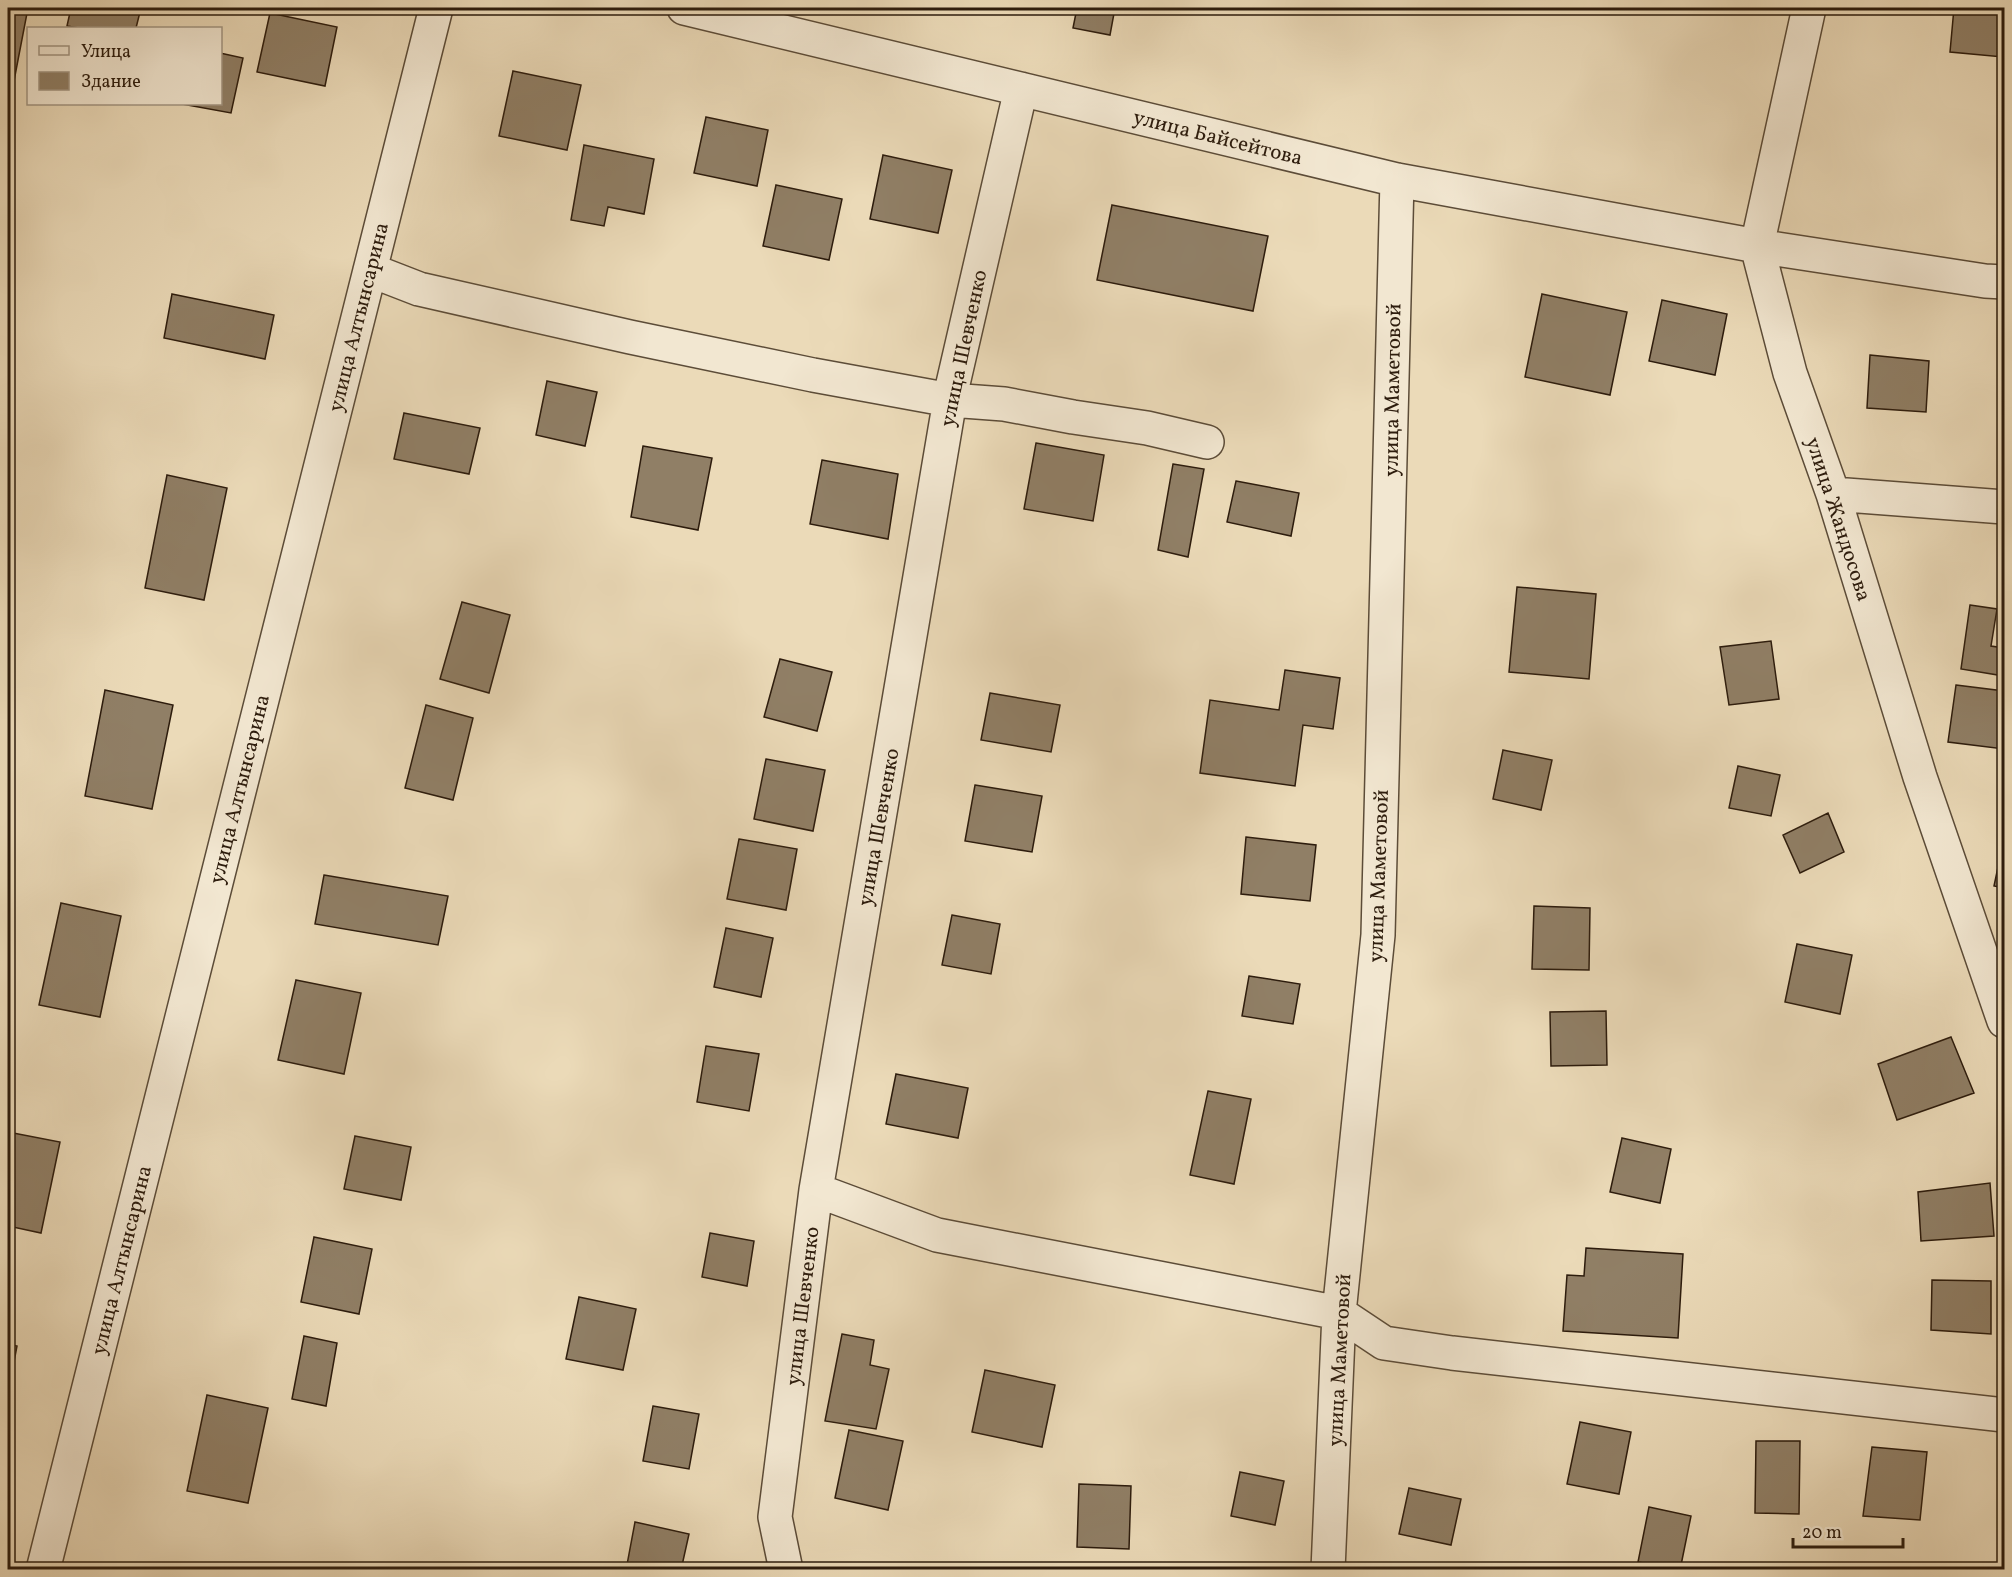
<svg xmlns="http://www.w3.org/2000/svg" width="2012" height="1577" font-family="Vollkorn,serif">
<style>
.building{fill:#907f66;stroke:#2d1c0d;stroke-width:1.5}
.lines{fill:none;stroke-linecap:round;stroke-linejoin:round}
.minor-casing{stroke:#5c4c38;stroke-width:36}
.minor{stroke:#f2e7d1;stroke-width:33}
.labels{text-anchor:middle;stroke-width:5;stroke-linejoin:round;paint-order:stroke}
.street-label{font-size:21px;fill:#2d1c0d;stroke:#f2e7d1}
</style>
<rect width="100%" height="100%" fill="#ebdab8"/>
<filter id="stains"><feTurbulence type="fractalNoise" baseFrequency=".00333" numOctaves="4"/><feColorMatrix values="0 0 0 0 .2 0 0 0 0 .09 0 0 0 0 .02 0 0 0 .5 -.17"/></filter>
<radialGradient id="worn" r=".72"><stop offset=".6" stop-color="#630" stop-opacity="0"/><stop offset="1" stop-color="#630" stop-opacity=".3"/></radialGradient>
<!-- building -->
<path class="building" d="M 8,8 L 28,8 L 13,86 L 8,85 Z
M 71,8 L 141,8 L 136,28 L 79,28 L 67,26 Z
M 1077,8 L 1115,8 L 1110,35 L 1073,28 Z
M 1954,8 L 2004,8 L 2003,57 L 1950,52 Z
M 270,13 L 337,27 L 325,86 L 257,72 Z
M 220,53 L 243,58 L 231,113 L 182,104 L 220,104 Z
M 513,71 L 581,85 L 567,150 L 499,136 Z
M 706,117 L 768,130 L 757,186 L 694,173 Z
M 584,145 L 654,159 L 644,214 L 608,207 L 604,226 L 571,220 Z
M 883,155 L 952,170 L 938,233 L 870,219 Z
M 776,185 L 842,199 L 829,260 L 763,246 Z
M 1112,205 L 1268,236 L 1253,311 L 1097,280 Z
M 172,294 L 274,315 L 265,359 L 164,338 Z
M 1542,294 L 1627,312 L 1610,395 L 1525,377 Z
M 1662,300 L 1727,314 L 1715,375 L 1649,361 Z
M 1870,355 L 1929,361 L 1926,412 L 1867,408 Z
M 547,381 L 597,392 L 585,446 L 536,435 Z
M 404,413 L 480,428 L 469,474 L 394,459 Z
M 1036,443 L 1104,455 L 1093,521 L 1024,509 Z
M 643,446 L 712,458 L 698,530 L 631,517 Z
M 822,460 L 898,474 L 888,539 L 810,524 Z
M 1173,464 L 1204,469 L 1188,557 L 1158,550 Z
M 167,475 L 227,488 L 204,600 L 145,588 Z
M 1236,481 L 1299,493 L 1291,536 L 1227,522 Z
M 1517,587 L 1596,594 L 1589,679 L 1509,672 Z
M 462,602 L 510,615 L 489,693 L 440,679 Z
M 1970,605 L 1997,609 L 1991,646 L 2004,648 L 2004,676 L 1961,669 Z
M 1771,641 L 1779,699 L 1729,705 L 1720,647 Z
M 780,659 L 832,672 L 817,731 L 764,717 Z
M 1285,670 L 1340,678 L 1333,729 L 1303,725 L 1295,786 L 1200,773 L 1210,700 L 1279,710 Z
M 1956,685 L 2004,691 L 2004,749 L 1948,742 Z
M 105,690 L 173,705 L 152,809 L 85,796 Z
M 990,693 L 1060,705 L 1051,752 L 981,740 Z
M 426,705 L 473,718 L 453,800 L 405,788 Z
M 1503,750 L 1552,760 L 1541,810 L 1493,799 Z
M 766,759 L 825,770 L 813,831 L 754,819 Z
M 1738,766 L 1780,775 L 1771,816 L 1729,808 Z
M 975,785 L 1042,796 L 1032,852 L 965,841 Z
M 1828,813 L 1844,852 L 1800,873 L 1783,835 Z
M 1246,837 L 1316,845 L 1310,901 L 1241,894 Z
M 739,839 L 797,849 L 786,910 L 727,899 Z
M 2004,839 L 2004,888 L 1994,886 Z
M 324,875 L 448,896 L 438,945 L 315,924 Z
M 61,903 L 121,916 L 100,1017 L 39,1005 Z
M 1534,906 L 1590,908 L 1589,970 L 1532,969 Z
M 952,915 L 1000,924 L 991,974 L 942,965 Z
M 726,928 L 773,938 L 761,997 L 714,987 Z
M 1797,944 L 1852,955 L 1840,1014 L 1785,1002 Z
M 1249,976 L 1300,984 L 1293,1024 L 1242,1016 Z
M 296,980 L 361,993 L 344,1074 L 278,1060 Z
M 1606,1011 L 1607,1065 L 1551,1066 L 1550,1012 Z
M 1951,1037 L 1974,1093 L 1897,1120 L 1878,1064 Z
M 706,1046 L 759,1054 L 749,1111 L 697,1102 Z
M 896,1074 L 968,1088 L 958,1138 L 886,1124 Z
M 1208,1091 L 1251,1099 L 1234,1184 L 1190,1175 Z
M 8,1132 L 60,1142 L 41,1233 L 8,1226 Z
M 355,1136 L 411,1147 L 401,1200 L 344,1189 Z
M 1622,1138 L 1671,1149 L 1660,1203 L 1610,1192 Z
M 1990,1183 L 1994,1236 L 1921,1241 L 1918,1192 Z
M 710,1233 L 754,1241 L 747,1286 L 702,1277 Z
M 314,1237 L 372,1249 L 359,1314 L 301,1302 Z
M 1586,1248 L 1683,1254 L 1678,1338 L 1563,1331 L 1567,1275 L 1584,1276 Z
M 1932,1280 L 1991,1281 L 1991,1334 L 1931,1330 Z
M 579,1297 L 636,1309 L 623,1370 L 566,1359 Z
M 842,1334 L 874,1340 L 870,1365 L 889,1369 L 876,1429 L 825,1421 Z
M 304,1336 L 337,1343 L 326,1406 L 292,1399 Z
M 8,1344 L 17,1346 L 8,1393 Z
M 985,1370 L 1055,1385 L 1042,1447 L 972,1432 Z
M 207,1395 L 268,1408 L 248,1503 L 187,1491 Z
M 653,1406 L 699,1414 L 689,1469 L 643,1461 Z
M 1580,1422 L 1631,1432 L 1619,1494 L 1567,1484 Z
M 849,1430 L 903,1441 L 888,1510 L 835,1498 Z
M 1756,1441 L 1800,1441 L 1799,1514 L 1755,1513 Z
M 1872,1447 L 1927,1452 L 1920,1520 L 1863,1516 Z
M 1240,1472 L 1284,1481 L 1275,1525 L 1231,1516 Z
M 1079,1484 L 1131,1486 L 1129,1549 L 1077,1547 Z
M 1409,1488 L 1461,1499 L 1451,1545 L 1399,1534 Z
M 1649,1507 L 1691,1516 L 1680,1570 L 1638,1562 Z
M 635,1522 L 689,1534 L 681,1570 L 626,1570 Z"/>
<g class="lines">
<!-- minor casing -->
<g class="minor-casing">
<path id="minor" d="M 684,8 L 1397,180 L 1757,246 L 1985,281 L 2004,282
M 1809,8 L 1757,246 L 1790,373 L 1833,494 L 1920,777 L 2004,1021
M 370,270 L 419,289 L 630,337 L 813,375 L 950,400 L 1004,404 L 1073,417 L 1147,428 L 1207,442
M 1833,494 L 2004,507
M 816,1190 L 937,1235 L 1339,1313 L 1384,1343 L 1452,1353 L 2004,1415
M 43,1570 L 436,8
M 786,1570 L 775,1517 L 816,1190 L 952,388 L 1021,89
M 1328,1570 L 1339,1313 L 1378,935 L 1397,180"/>
</g>
<!-- minor -->
<use href="#minor" class="minor"/>
</g>
<g class="labels">
<!-- street labels -->
<g class="street-label">
<text transform="translate(1218 137) rotate(14)" y="7">улица Байсейтова</text>
<text transform="translate(358 317) rotate(-76)" y="7">улица Алтынсарина</text>
<text transform="translate(963 348) rotate(-78)" y="7">улица Шевченко</text>
<text transform="translate(1392 390) rotate(-89)" y="7">улица Маметовой</text>
<text transform="translate(1839 519) rotate(72)" y="7">улица Жандосова</text>
<text transform="translate(239 789) rotate(-76)" y="7">улица Алтынсарина</text>
<text transform="translate(878 827) rotate(-80)" y="7">улица Шевченко</text>
<text transform="translate(1378 876) rotate(-88)" y="7">улица Маметовой</text>
<text transform="translate(121 1260) rotate(-76)" y="7">улица Алтынсарина</text>
<text transform="translate(802 1306) rotate(-83)" y="7">улица Шевченко</text>
<text transform="translate(1339 1360) rotate(-87)" y="7">улица Маметовой</text>
</g>
</g>
<!-- margin -->
<rect width="2012" height="1577" fill="none" stroke="#ebdab8" stroke-width="30"/>
<rect x="9" y="9" width="1994" height="1559" fill="none" stroke="#2d1c0d" stroke-width="3"/>
<rect x="15" y="15" width="1982" height="1547" fill="none" stroke="#2d1c0d" stroke-width="1.5"/>
<!-- legend -->
<rect x="27" y="27" width="195" height="78" fill="#f2e7d1" stroke="#a39683" stroke-width="1.5"/>
<rect x="39" y="46" width="30" height="9" fill="#f2e7d1" stroke="#a39683" stroke-width="1.5"/>
<text x="81" y="57" font-size="18" fill="#2d1c0d">Улица</text>
<rect x="39" y="72" width="30" height="18" fill="#907f66" stroke="#a39683" stroke-width="1.5"/>
<text x="81" y="87" font-size="18" fill="#2d1c0d">Здание</text>
<!-- scale -->
<path d="M1793 1538v9h110v-9" fill="none" stroke="#2d1c0d" stroke-width="3"/>
<text x="1802" y="1538" font-size="18" fill="#2d1c0d" stroke="#f2e7d1" stroke-width="4.5" paint-order="stroke">20 m</text>
<rect width="100%" height="100%" filter="url(#stains)"/>
<rect width="100%" height="100%" fill="url(#worn)"/>
</svg>
